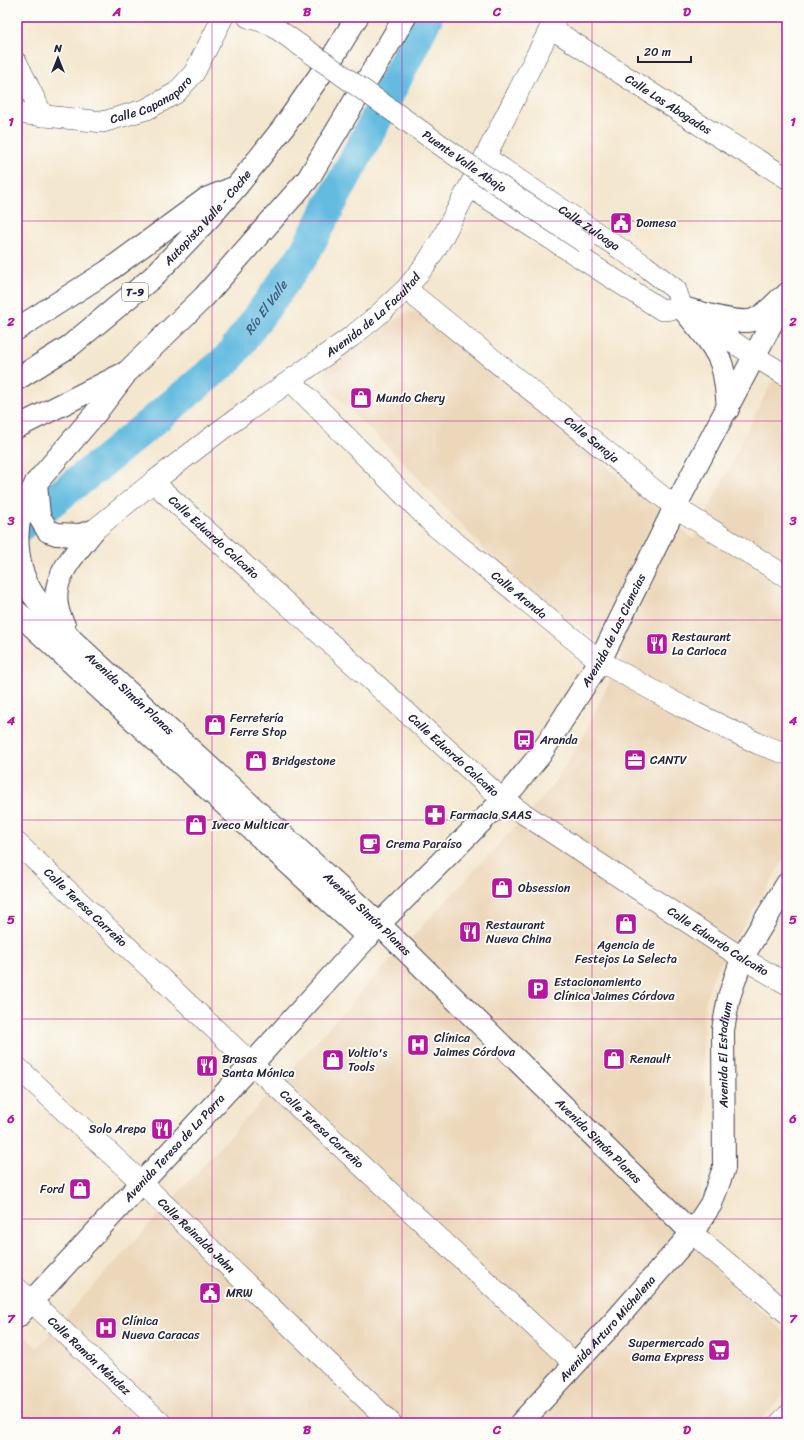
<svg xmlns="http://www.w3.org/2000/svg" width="804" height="1440" font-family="Sriracha,sans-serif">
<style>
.built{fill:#ecd7ba}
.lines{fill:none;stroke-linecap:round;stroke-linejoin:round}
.river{stroke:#63bbe0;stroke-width:32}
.street-casing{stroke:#424051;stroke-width:22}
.secondary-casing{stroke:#424051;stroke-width:24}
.highway-casing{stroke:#424051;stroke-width:24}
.street{stroke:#fff;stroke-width:21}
.secondary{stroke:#fff;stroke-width:22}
.highway{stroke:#fff;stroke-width:22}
.street-bridge-casing{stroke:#424051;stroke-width:22;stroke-linecap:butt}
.street-bridge{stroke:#fff;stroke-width:21}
.grid{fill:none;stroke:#b5179e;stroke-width:1;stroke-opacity:0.55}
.labels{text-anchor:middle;stroke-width:4;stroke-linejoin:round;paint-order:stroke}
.shield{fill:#fdfcf7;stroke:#646373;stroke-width:1}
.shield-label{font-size:11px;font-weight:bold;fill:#22223b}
.street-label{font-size:12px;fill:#22223b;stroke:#fdfcf7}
.poi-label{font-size:12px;fill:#22223b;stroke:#fdfcf7;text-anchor:start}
.water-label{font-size:13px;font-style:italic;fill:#3c5f7d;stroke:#fdfcf7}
.neatline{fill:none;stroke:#b5179e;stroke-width:1.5}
.grid-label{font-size:13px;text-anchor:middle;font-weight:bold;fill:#b5179e}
</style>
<rect width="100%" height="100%" fill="#fdfcf7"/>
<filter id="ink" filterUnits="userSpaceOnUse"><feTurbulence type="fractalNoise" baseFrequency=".025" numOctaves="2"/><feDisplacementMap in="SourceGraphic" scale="8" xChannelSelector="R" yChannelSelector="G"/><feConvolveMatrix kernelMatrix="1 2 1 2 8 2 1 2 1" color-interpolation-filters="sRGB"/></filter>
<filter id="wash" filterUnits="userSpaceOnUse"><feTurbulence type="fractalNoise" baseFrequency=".012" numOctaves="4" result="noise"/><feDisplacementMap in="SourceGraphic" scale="16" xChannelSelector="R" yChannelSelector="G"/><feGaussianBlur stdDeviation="0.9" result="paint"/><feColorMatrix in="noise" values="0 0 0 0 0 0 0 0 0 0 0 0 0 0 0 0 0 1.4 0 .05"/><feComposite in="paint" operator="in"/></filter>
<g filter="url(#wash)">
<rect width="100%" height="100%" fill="#f4e7cf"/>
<!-- built -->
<path class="built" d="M 415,312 L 425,314 L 694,539 L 765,395 L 787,354 L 787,853 L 774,876 L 715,973 L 711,982 L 705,1003 L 703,1036 L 707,1125 L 705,1169 L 700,1195 L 716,1270 L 787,1335 L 787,1390 L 759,1423 L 17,1423 L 17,1328 L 37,1348 L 386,965 L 548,792 L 579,745 L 623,654 L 559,617 L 513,580 L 396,455 L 332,392 L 325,382 L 325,372 L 332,364 L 405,313 Z"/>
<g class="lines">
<!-- river -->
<path class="river" id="s1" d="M 17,528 L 98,466 L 228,359 L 304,254 L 373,125 L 427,17"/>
</g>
</g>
<g filter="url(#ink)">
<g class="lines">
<!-- street casing -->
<g class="street-casing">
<g id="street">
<path d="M 248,17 L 270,24"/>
<path id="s2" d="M 551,28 L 700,125 L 787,178"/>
<path d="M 17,63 L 43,116"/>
<path id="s3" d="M 17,113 L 103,122 L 147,109 L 176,93 L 194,73 L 223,17"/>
<path id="s4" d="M 485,157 L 644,265 L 676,290 L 682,308"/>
<path d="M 470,187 L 662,310 L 682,308"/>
<path id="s5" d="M 406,289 L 675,507 L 787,577"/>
<path d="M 690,313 L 754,356 L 787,376"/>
<path id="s6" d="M 291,381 L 435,526 L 600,661 L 683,707 L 759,744 L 787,754"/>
<path id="s7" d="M 153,482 L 503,800 L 742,958 L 787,984"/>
<path id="s8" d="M 93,531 L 153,482 L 221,430 L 351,337 L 377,316 L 406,289 L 426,264 L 441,240 L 485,157 L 556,17"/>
<path id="s9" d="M 17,843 L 252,1064 L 575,1364"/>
<path id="s10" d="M 17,1067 L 141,1182 L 391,1423"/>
<path d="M 692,1233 L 787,1313"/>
<path id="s11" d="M 17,1288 L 161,1423"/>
<path d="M 780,1423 L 787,1416"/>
</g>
</g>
<!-- secondary casing -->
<g class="secondary-casing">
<g id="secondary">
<path d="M 682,308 C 700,312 735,325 753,320 C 764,316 772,307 780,299"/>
<path d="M 682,308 C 695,324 716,346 722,366 C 726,380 727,394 728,409"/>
<path id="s12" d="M 36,483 C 32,492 25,501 22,510 C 13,536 18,571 32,593 C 42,608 60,626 72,640 L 379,924 L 692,1233"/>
<path d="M 36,483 L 39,516 L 48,531 L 57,534 L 80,535 L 93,531"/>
<path d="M 17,612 L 368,937"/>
<path d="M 64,625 C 42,585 71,560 93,531"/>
<path id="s13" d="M 17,1317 L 252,1064 L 379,924 L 503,800 L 540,755 L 600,661 L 675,507 L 787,294"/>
<path id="s14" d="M 521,1423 L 614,1322 L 692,1233 L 711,1204 L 724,1168 L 723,1030 L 729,997 L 742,958 L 787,884"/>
</g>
</g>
<!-- highway casing -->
<g class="highway-casing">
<g id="highway">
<path d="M 17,329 L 108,271 L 206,199 L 231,189"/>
<path id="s15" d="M 17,379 L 70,346 L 153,277 L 209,218 L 237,186 L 283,128 L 332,58 L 357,17"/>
<path d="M 17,427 L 127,372 L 204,297 L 308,179 L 405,17"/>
<path d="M 36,483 L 95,414 L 124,376"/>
</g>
</g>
<!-- street -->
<use href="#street" class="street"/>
<!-- secondary -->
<use href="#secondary" class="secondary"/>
<!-- highway -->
<use href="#highway" class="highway"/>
<!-- street-bridge casing -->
<g class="street-bridge-casing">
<g id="street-bridge">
<path id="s16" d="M 270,24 L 466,163 L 585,243"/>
</g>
</g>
<!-- street-bridge -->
<use href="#street-bridge" class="street-bridge"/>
</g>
</g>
<!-- grid -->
<path class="grid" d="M 212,17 L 212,1423M 402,17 L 402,1423M 592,17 L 592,1423M 17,221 L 787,221M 17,421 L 787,421M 17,620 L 787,620M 17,820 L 787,820M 17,1019 L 787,1019M 17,1219 L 787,1219"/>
<!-- icons -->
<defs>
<g id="civic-square" transform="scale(1.15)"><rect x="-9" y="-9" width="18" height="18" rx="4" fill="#b5179e" stroke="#fdfcf7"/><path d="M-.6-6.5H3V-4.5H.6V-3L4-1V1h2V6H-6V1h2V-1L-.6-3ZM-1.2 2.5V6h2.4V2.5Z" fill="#fff"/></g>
<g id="shop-square" transform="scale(1.15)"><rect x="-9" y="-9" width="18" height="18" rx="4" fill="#b5179e" stroke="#fdfcf7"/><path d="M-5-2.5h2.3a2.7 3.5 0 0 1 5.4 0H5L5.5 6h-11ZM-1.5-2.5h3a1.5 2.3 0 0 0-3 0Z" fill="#fff"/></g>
<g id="restaurant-square" transform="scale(1.15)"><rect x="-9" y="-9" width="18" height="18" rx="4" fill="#b5179e" stroke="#fdfcf7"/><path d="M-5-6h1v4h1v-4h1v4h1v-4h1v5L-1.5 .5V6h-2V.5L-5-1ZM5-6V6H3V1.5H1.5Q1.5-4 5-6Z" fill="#fff"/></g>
<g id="bus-square" transform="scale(1.15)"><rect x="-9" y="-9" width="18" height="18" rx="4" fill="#b5179e" stroke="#fdfcf7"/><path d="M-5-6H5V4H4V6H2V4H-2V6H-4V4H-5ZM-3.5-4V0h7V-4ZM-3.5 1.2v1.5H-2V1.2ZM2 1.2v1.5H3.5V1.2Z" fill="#fff"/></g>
<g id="office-square" transform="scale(1.15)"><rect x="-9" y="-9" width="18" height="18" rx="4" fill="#b5179e" stroke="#fdfcf7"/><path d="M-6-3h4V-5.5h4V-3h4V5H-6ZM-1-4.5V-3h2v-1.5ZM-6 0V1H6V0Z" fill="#fff"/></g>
<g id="pharmacy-square" transform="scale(1.15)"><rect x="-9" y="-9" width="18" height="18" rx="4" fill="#b5179e" stroke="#fdfcf7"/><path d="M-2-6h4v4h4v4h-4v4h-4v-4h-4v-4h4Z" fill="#fff"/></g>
<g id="cafe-square" transform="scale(1.15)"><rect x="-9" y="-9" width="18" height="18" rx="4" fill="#b5179e" stroke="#fdfcf7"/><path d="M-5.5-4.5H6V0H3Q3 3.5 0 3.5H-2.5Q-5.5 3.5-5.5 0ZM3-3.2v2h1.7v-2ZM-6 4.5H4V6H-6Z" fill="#fff"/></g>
<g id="parking-square" transform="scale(1.15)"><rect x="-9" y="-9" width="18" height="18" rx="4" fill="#b5179e" stroke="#fdfcf7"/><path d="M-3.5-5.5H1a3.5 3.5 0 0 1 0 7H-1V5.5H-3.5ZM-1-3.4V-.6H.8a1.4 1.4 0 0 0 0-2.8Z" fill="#fff"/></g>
<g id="hospital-square" transform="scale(1.15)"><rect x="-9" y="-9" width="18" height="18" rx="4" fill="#b5179e" stroke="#fdfcf7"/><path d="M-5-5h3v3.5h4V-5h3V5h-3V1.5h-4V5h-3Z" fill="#fff"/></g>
<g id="supermarket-square" transform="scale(1.15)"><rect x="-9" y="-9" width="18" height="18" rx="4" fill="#b5179e" stroke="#fdfcf7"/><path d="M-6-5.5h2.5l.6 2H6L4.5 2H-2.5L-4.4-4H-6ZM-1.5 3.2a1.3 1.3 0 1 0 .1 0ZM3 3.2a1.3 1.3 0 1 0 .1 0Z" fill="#fff"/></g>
</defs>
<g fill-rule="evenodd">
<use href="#civic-square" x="621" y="223"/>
<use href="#shop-square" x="361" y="398"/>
<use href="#restaurant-square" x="657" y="644"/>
<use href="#shop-square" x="215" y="725"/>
<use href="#bus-square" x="524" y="740"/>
<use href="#office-square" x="635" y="760"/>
<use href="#shop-square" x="256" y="761"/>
<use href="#pharmacy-square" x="435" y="815"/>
<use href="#shop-square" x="196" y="825"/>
<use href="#cafe-square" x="370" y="844"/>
<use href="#shop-square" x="502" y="888"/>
<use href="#shop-square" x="626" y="924"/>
<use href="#restaurant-square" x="470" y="932"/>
<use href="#parking-square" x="538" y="989"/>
<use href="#hospital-square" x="418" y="1045"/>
<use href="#shop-square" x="614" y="1059"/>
<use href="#shop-square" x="333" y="1060"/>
<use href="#restaurant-square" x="207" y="1066"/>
<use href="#restaurant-square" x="162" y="1129"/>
<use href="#shop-square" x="80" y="1189"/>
<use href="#civic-square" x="210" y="1293"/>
<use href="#hospital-square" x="106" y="1328"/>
<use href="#supermarket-square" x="719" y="1350"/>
</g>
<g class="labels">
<!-- shield labels -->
<rect class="shield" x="122" y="283" width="26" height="18" rx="3"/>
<g class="shield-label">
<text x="135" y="296">T-9</text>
</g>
<!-- street labels -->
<g class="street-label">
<text dy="4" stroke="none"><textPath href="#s3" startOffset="140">Calle Capanaparo</textPath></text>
<text dy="4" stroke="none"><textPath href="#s2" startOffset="140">Calle Los Abogados</textPath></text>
<text dy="4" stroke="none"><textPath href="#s16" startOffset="238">Puente Valle Abajo</textPath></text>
<text dy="4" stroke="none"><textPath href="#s15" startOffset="251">Autopista Valle - Coche</textPath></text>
<text dy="4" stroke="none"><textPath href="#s4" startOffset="126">Calle Zuloaga</textPath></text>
<text dy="4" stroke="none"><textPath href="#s8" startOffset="354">Avenida de La Facultad</textPath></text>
<text dy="4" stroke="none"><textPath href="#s5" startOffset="239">Calle Sanoja</textPath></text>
<text dy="4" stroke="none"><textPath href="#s7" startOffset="82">Calle Eduardo Calcaño</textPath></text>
<text dy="4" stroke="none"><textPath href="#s6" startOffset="313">Calle Aranda</textPath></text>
<text dy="4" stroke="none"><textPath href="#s13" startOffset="913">Avenida de Las Ciencias</textPath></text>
<text dy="4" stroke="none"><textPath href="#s12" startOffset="257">Avenida Simón Planas</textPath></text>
<text dy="4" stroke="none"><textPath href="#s7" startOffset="406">Calle Eduardo Calcaño</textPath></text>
<text dy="4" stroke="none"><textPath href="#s9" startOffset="94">Calle Teresa Carreño</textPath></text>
<text dy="4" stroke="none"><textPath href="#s12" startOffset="581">Avenida Simón Planas</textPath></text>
<text dy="4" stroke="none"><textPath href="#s7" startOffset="730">Calle Eduardo Calcaño</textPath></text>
<text dy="4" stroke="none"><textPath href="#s14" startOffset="442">Avenida El Estadium</textPath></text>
<text dy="4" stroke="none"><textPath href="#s9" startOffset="418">Calle Teresa Carreño</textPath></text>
<text dy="4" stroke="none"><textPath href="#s12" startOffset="905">Avenida Simón Planas</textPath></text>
<text dy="4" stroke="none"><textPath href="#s13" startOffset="231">Avenida Teresa de La Parra</textPath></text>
<text dy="4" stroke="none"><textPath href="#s10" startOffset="246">Calle Reinaldo Jahn</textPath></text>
<text dy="4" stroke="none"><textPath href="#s14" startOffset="128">Avenida Arturo Michelena</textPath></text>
<text dy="4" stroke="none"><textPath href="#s11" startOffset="99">Calle Ramón Méndez</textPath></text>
</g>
<!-- poi labels -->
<g class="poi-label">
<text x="636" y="227">Domesa</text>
<text x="376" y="402">Mundo Chery</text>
<text x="672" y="641">Restaurant<tspan x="672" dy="14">La Carioca</tspan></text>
<text x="230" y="722">Ferretería<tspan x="230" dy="14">Ferre Stop</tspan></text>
<text x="540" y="744">Aranda</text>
<text x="650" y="764">CANTV</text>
<text x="272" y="765">Bridgestone</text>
<text x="450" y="819">Farmacia SAAS</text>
<text x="212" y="829">Iveco Multicar</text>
<text x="386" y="848">Crema Paraíso</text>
<text x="518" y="892">Obsession</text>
<text x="486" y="929">Restaurant<tspan x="486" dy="14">Nueva China</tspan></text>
<text x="626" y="949" text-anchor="middle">Agencia de<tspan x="626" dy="14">Festejos La Selecta</tspan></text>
<text x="554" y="986">Estacionamiento<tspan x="554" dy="14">Clínica Jaimes Córdova</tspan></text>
<text x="434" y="1042">Clínica<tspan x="434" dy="14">Jaimes Córdova</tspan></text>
<text x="348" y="1057">Voltio's<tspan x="348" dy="14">Tools</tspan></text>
<text x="222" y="1063">Brasas<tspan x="222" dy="14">Santa Mónica</tspan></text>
<text x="630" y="1063">Renault</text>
<text x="146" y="1133" text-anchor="end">Solo Arepa</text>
<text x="64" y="1193" text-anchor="end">Ford</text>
<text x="226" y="1297">MRW</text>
<text x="122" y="1325">Clínica<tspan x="122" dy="14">Nueva Caracas</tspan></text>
<text x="704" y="1347" text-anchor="end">Supermercado<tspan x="704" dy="14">Gama Express</tspan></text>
</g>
<!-- water labels -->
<g class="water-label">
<text dy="5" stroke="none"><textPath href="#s1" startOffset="334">Río El Valle</textPath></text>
</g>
</g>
<!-- margin -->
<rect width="804" height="1440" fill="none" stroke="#fdfcf7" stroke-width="44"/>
<!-- north arrow -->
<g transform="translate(58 58)" stroke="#fdfcf7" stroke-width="3" paint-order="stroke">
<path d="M0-3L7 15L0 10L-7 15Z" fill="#22223b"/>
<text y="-6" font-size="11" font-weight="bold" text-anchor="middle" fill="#22223b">N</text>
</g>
<!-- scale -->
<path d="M638 56v6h53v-6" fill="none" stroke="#22223b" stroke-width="2"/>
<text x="644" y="56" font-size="12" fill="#22223b" stroke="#fdfcf7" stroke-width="3" paint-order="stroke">20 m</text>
<rect x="22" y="22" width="760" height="1396" class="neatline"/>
<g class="grid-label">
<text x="117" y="16">A</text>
<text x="307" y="16">B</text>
<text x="497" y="16">C</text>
<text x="687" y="16">D</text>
<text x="11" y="126">1</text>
<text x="793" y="126">1</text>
<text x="11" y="326">2</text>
<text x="793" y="326">2</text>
<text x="11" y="525">3</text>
<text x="793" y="525">3</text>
<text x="11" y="725">4</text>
<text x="793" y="725">4</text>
<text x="11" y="924">5</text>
<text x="793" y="924">5</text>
<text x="11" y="1123">6</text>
<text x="793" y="1123">6</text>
<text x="11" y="1323">7</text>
<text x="793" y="1323">7</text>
<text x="117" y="1434">A</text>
<text x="307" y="1434">B</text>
<text x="497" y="1434">C</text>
<text x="687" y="1434">D</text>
</g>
</svg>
